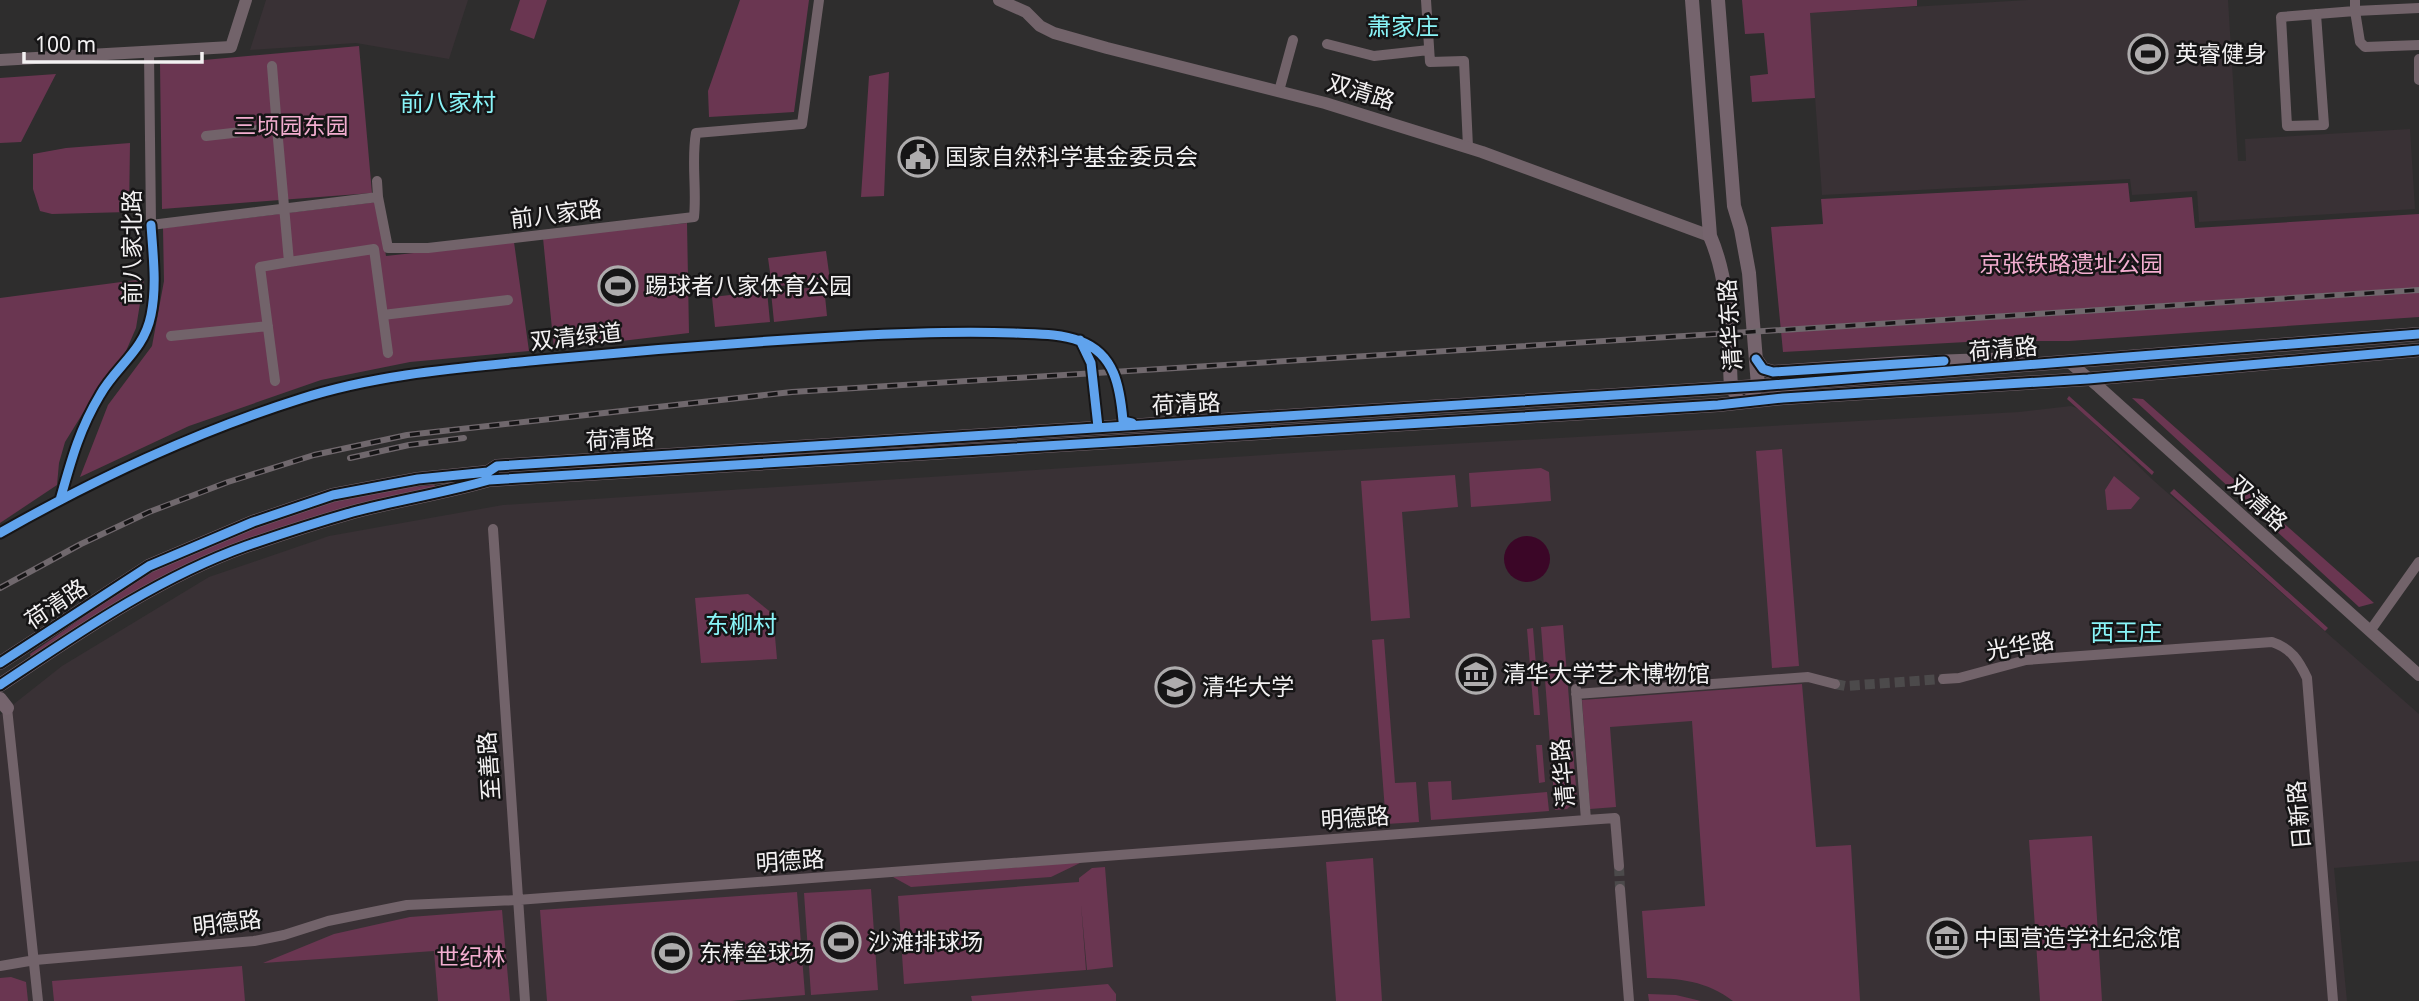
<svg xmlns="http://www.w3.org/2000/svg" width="2419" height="1001" font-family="'Noto Sans','Noto Sans SC',sans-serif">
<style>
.built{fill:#393135}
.green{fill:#6a3651}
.water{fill:#3b0627}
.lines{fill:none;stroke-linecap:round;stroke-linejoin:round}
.minor-tunnel{stroke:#4c4a4b;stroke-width:10;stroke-dasharray:10 5;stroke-linecap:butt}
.minor{stroke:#72636a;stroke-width:10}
.tertiary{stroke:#72636a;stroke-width:12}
.secondary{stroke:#75646d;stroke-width:14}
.rail-casing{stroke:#70686d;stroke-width:6}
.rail{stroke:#161516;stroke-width:3.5;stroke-dasharray:10;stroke-linecap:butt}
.cycleway-casing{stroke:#161516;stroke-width:13}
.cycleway{stroke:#60a3ed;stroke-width:9}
.labels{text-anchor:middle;stroke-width:5;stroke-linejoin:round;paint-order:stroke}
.poi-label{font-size:23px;fill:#f3f1f2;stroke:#161516;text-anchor:start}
.street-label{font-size:23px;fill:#f3f1f2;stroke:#161516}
.park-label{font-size:23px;fill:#f3aed0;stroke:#161516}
.neighbourhood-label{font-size:24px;fill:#89f4f8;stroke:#161516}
</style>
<rect width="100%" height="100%" fill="#2e2d2d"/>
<!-- built -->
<path class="built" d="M 266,0 L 468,0 L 449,59 L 356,43 L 250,50 Z
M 2028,0 L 2228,0 L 2238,161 L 2246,161 L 2245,139 L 2410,129 L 2415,209 L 2199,222 L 2197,191 L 2132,195 L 2130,179 L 1822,195 L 1809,13 Z
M 2071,406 L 2079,409 L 2154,481 L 2419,714 L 2419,861 L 2334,868 L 2347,1001 L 0,1001 L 0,715 L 62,666 L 209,577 L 329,536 L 503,505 L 1309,452 L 2019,412 Z"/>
<!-- green -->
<path class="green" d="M 520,0 L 547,0 L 534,39 L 510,30 Z
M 740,0 L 809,0 L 794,112 L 709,117 L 708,91 Z
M 1742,0 L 1917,0 L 1917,6 L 1810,13 L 1815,98 L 1752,102 L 1750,76 L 1768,74 L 1764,33 L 1745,34 Z
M 359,46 L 372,193 L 162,209 L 160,64 Z
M 889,72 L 884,196 L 861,197 L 869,76 Z
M 56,74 L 21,142 L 0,143 L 0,78 Z
M 130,143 L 129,212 L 52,214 L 40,211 L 33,189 L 33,154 L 66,148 Z
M 2128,183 L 2130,202 L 2192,197 L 2195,228 L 2419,214 L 2419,317 L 2069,341 L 1985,341 L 1783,352 L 1771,227 L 1823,224 L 1821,199 Z
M 377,202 L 386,256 L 514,242 L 529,351 L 410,362 L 321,380 L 189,426 L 80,477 L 108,405 L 152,346 L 164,281 L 163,228 Z
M 687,223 L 689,333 L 554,349 L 543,238 Z
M 826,251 L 830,280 L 772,287 L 768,258 Z
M 144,279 L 136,328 L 126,351 L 96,392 L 65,442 L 59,463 L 57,485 L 0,523 L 0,298 Z
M 824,286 L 827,316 L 774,322 L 771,292 Z
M 767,291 L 770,322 L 715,327 L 712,297 Z
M 2069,396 L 2154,472 L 2152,475 L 2067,399 Z
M 2132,398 L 2143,399 L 2374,603 L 2359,607 Z
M 1782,449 L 1799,666 L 1772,668 L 1756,451 Z
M 1541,468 L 1549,472 L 1551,501 L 1471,507 L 1469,473 Z
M 1455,475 L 1458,507 L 1402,512 L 1410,618 L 1371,621 L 1361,481 Z
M 2114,476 L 2140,498 L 2131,509 L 2107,510 L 2105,490 Z
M 434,485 L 438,488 L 246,545 L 31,658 L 30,654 C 68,628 106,600 145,576 C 170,562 197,551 223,540 C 291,512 361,490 434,485 Z
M 2174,489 L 2328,628 L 2325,631 L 2170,493 Z
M 748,594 L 773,614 L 777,659 L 701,663 L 695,598 Z
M 1563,625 L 1577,799 L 1567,809 L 1555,810 L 1541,627 Z
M 1533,628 L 1540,715 L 1534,715 L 1527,629 Z
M 1384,639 L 1395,783 L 1416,782 L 1419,822 L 1386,824 L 1372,640 Z
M 1802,684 L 1816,847 L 1851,845 L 1860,1001 L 1733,1001 C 1707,981 1679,978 1647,978 L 1642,911 L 1705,906 L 1692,721 L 1610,727 L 1616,807 L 1590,809 L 1582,700 Z
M 1536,745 L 1542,745 L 1545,782 L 1539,783 Z
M 1451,781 L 1452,800 L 1547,792 L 1549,811 L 1431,820 L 1428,782 Z
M 2092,836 L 2102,1001 L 2040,1001 L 2029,840 Z
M 1373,858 L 1382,1001 L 1336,1001 L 1326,862 Z
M 1082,862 L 1051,877 L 911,887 L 893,877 Z
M 1105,867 L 1113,967 L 1087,970 L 1081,904 L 1086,970 L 904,984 L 898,896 L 1079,882 L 1079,878 L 1092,868 Z
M 871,889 L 878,990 L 811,995 L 804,893 Z
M 797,892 L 805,995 L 731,1001 L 547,1001 L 540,910 Z
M 502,910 L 510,1001 L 438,1001 L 434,951 L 263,963 L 334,934 L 410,917 Z
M 242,966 L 245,1001 L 54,1001 L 52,981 Z
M 11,977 L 26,982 L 28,1001 L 0,1001 L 0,978 Z
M 1108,984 L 1116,994 L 1116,1001 L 972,1001 L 971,996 Z
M 1648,994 L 1676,995 L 1701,1001 L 1649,1001 Z"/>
<!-- water -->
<path class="water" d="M1504 559a23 23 0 1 1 46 0a23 23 0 1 1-46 0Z"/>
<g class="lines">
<!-- minor-tunnel -->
<path class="minor-tunnel" d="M 1835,684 L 1845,686 L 1943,679
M 1619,866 L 1620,889"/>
<!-- minor -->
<path class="minor" d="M 1426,0 L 1430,62 L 1464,61 L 1468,147
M 2419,8 L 2355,11 L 2360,42 L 2365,47 L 2419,45
M 2316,14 L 2324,125 L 2287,126 L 2281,17 L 2355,11 L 2355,0
M 1327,44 L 1374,56 L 1429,50
M 149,53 L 151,225 L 378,197 L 388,248 L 428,248 L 694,217 C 697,189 691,161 696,133 L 802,124 L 819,0
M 2419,59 L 2419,80
M 272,66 L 277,128
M 1279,91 L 1293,40
M 206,136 L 277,128 L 289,262 L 374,249 L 388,353
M 377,181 L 378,197
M 383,315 L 508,300
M 171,336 L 268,326
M 275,381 L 260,267 L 289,262
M 493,529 L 525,1001
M 2370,631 L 2419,562
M 1943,679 L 1959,678 L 2026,660 L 2272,642 C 2291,648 2299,661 2307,678 L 2333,1001
M 1576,689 L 1586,820 L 1615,818 L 1619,866
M 1576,694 L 1808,677 L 1835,684
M 7,708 L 38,1001
M 1620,889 L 1629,1001
M 0,966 L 35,960 L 254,941 L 284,935 L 328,921 L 407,905 L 517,900 L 1586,820"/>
<!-- tertiary -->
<path class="tertiary" d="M 999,0 L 1026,12 L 1040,26 L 1054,33 L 1107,48 L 1325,103 L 1482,152 L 1710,236
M 0,60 L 231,47 L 246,0
M 2069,362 L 2099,387 L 2419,675"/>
<!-- secondary -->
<path class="secondary" d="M 1692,0 L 1710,236 C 1731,285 1728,336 1731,388 L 1736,393
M 1718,0 L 1734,206 L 1741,229 L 1749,273 L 1758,386 L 1752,393
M 1756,359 L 1763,369 L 1773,372 L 1904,363 L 2016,359
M 0,663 L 149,566 L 253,522 L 333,495 L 418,479 L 488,472 L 497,466 L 1758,386 L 2419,334
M 0,685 C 78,633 157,578 246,546 C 281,534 318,522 353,512 C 398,500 444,493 489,480 L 1718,405 L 1783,398 L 2088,379 L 2419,350
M 0,699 L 7,708"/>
<!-- rail casing -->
<g class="rail-casing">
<path id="rail" d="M 350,458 L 409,445 L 464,438
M 0,588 L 81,544 L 149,512 L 228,482 L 314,455 L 407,435 L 792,392 L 2419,290"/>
</g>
<!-- rail -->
<use href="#rail" class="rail"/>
<!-- cycleway casing -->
<g class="cycleway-casing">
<path id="cycleway" d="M 1080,340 L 1091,363 L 1098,427
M 1756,359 L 1763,369 L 1773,372 L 1944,361
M 60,500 C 71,461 79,430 100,395 C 116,366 144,351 151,315 C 157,286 153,255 151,225
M 0,533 C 95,479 196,432 300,399 C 377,374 460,368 540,360 C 643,350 746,342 850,336 C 905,333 959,331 1014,333 C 1035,334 1059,333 1080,341 C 1115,354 1120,387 1123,421 L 1132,423
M 0,663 L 149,566 L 253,522 L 333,495 L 418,479 L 488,472 L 497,466 L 1758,386 L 2419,334
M 0,685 C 78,633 157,578 246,546 C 281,534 318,522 353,512 C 398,500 444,493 489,480 L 1718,405 L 1783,398 L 2088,379 L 2419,350"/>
</g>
<!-- cycleway -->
<use href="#cycleway" class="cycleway"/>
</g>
<!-- icons -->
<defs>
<g id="stadium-ring" transform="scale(2.0125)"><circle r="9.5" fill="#161516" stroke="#aeacad" stroke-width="1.5"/><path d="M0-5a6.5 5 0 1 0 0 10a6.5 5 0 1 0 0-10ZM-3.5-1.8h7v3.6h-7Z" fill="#aeacad"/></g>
<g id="civic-ring" transform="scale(2.0125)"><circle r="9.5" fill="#161516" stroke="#aeacad" stroke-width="1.5"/><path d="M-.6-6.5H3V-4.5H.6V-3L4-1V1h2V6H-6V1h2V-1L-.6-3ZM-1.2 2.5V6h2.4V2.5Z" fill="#aeacad"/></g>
<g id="museum-ring" transform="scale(2.0125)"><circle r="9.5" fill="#161516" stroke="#aeacad" stroke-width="1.5"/><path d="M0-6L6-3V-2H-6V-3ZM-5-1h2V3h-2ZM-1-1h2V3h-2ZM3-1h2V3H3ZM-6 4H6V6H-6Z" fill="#aeacad"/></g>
<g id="university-ring" transform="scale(2.0125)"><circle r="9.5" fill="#161516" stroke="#aeacad" stroke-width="1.5"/><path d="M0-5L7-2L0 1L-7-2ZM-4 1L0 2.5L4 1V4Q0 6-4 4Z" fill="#aeacad"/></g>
</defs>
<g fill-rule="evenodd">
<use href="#stadium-ring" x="2148" y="54"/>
<use href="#civic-ring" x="918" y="157"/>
<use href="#stadium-ring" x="618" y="286"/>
<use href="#museum-ring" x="1476" y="674"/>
<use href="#university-ring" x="1175" y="687"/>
<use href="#museum-ring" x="1947" y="938"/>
<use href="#stadium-ring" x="841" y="942"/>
<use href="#stadium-ring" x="672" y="953"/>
</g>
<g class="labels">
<!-- poi labels -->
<g class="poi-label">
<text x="2175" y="62">英睿健身</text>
<text x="945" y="165">国家自然科学基金委员会</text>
<text x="645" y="294">踢球者八家体育公园</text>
<text x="1503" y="682">清华大学艺术博物馆</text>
<text x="1202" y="695">清华大学</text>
<text x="1974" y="946">中国营造学社纪念馆</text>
<text x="868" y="950">沙滩排球场</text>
<text x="699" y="961">东棒垒球场</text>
</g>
<!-- street labels -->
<g class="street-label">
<text transform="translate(1361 92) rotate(17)" y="8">双清路</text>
<text transform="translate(556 214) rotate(-7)" y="8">前八家路</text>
<text transform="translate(132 247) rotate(-90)" y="8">前八家北路</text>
<text transform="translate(1730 325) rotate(-94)" y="8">清华东路</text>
<text transform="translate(576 337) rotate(-6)" y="8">双清绿道</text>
<text transform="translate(2003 349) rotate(-5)" y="8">荷清路</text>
<text transform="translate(1186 404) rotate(-3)" y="8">荷清路</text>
<text transform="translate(620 439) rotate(-4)" y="8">荷清路</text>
<text transform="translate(2258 503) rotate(42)" y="8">双清路</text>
<text transform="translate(56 604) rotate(-34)" y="8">荷清路</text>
<text transform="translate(2020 646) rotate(-10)" y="8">光华路</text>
<text transform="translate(489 766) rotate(-94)" y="8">至善路</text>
<text transform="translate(1563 773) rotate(-95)" y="8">清华路</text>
<text transform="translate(2299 815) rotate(-95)" y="8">日新路</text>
<text transform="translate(1355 818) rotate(-4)" y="8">明德路</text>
<text transform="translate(790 861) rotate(-4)" y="8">明德路</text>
<text transform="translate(227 923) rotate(-7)" y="8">明德路</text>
</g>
<!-- park labels -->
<g class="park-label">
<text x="291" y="134">三顷园东园</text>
<text x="2071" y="272">京张铁路遗址公园</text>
<text x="471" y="965">世纪林</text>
</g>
<!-- neighbourhood labels -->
<g class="neighbourhood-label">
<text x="1403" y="35">萧家庄</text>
<text x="448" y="111">前八家村</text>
<text x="741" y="633">东柳村</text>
<text x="2126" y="641">西王庄</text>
</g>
</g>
<!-- scale -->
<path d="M24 52v10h178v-10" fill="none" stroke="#f3f1f2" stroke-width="3.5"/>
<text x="35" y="52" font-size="21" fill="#f3f1f2" stroke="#161516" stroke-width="5" paint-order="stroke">100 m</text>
</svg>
